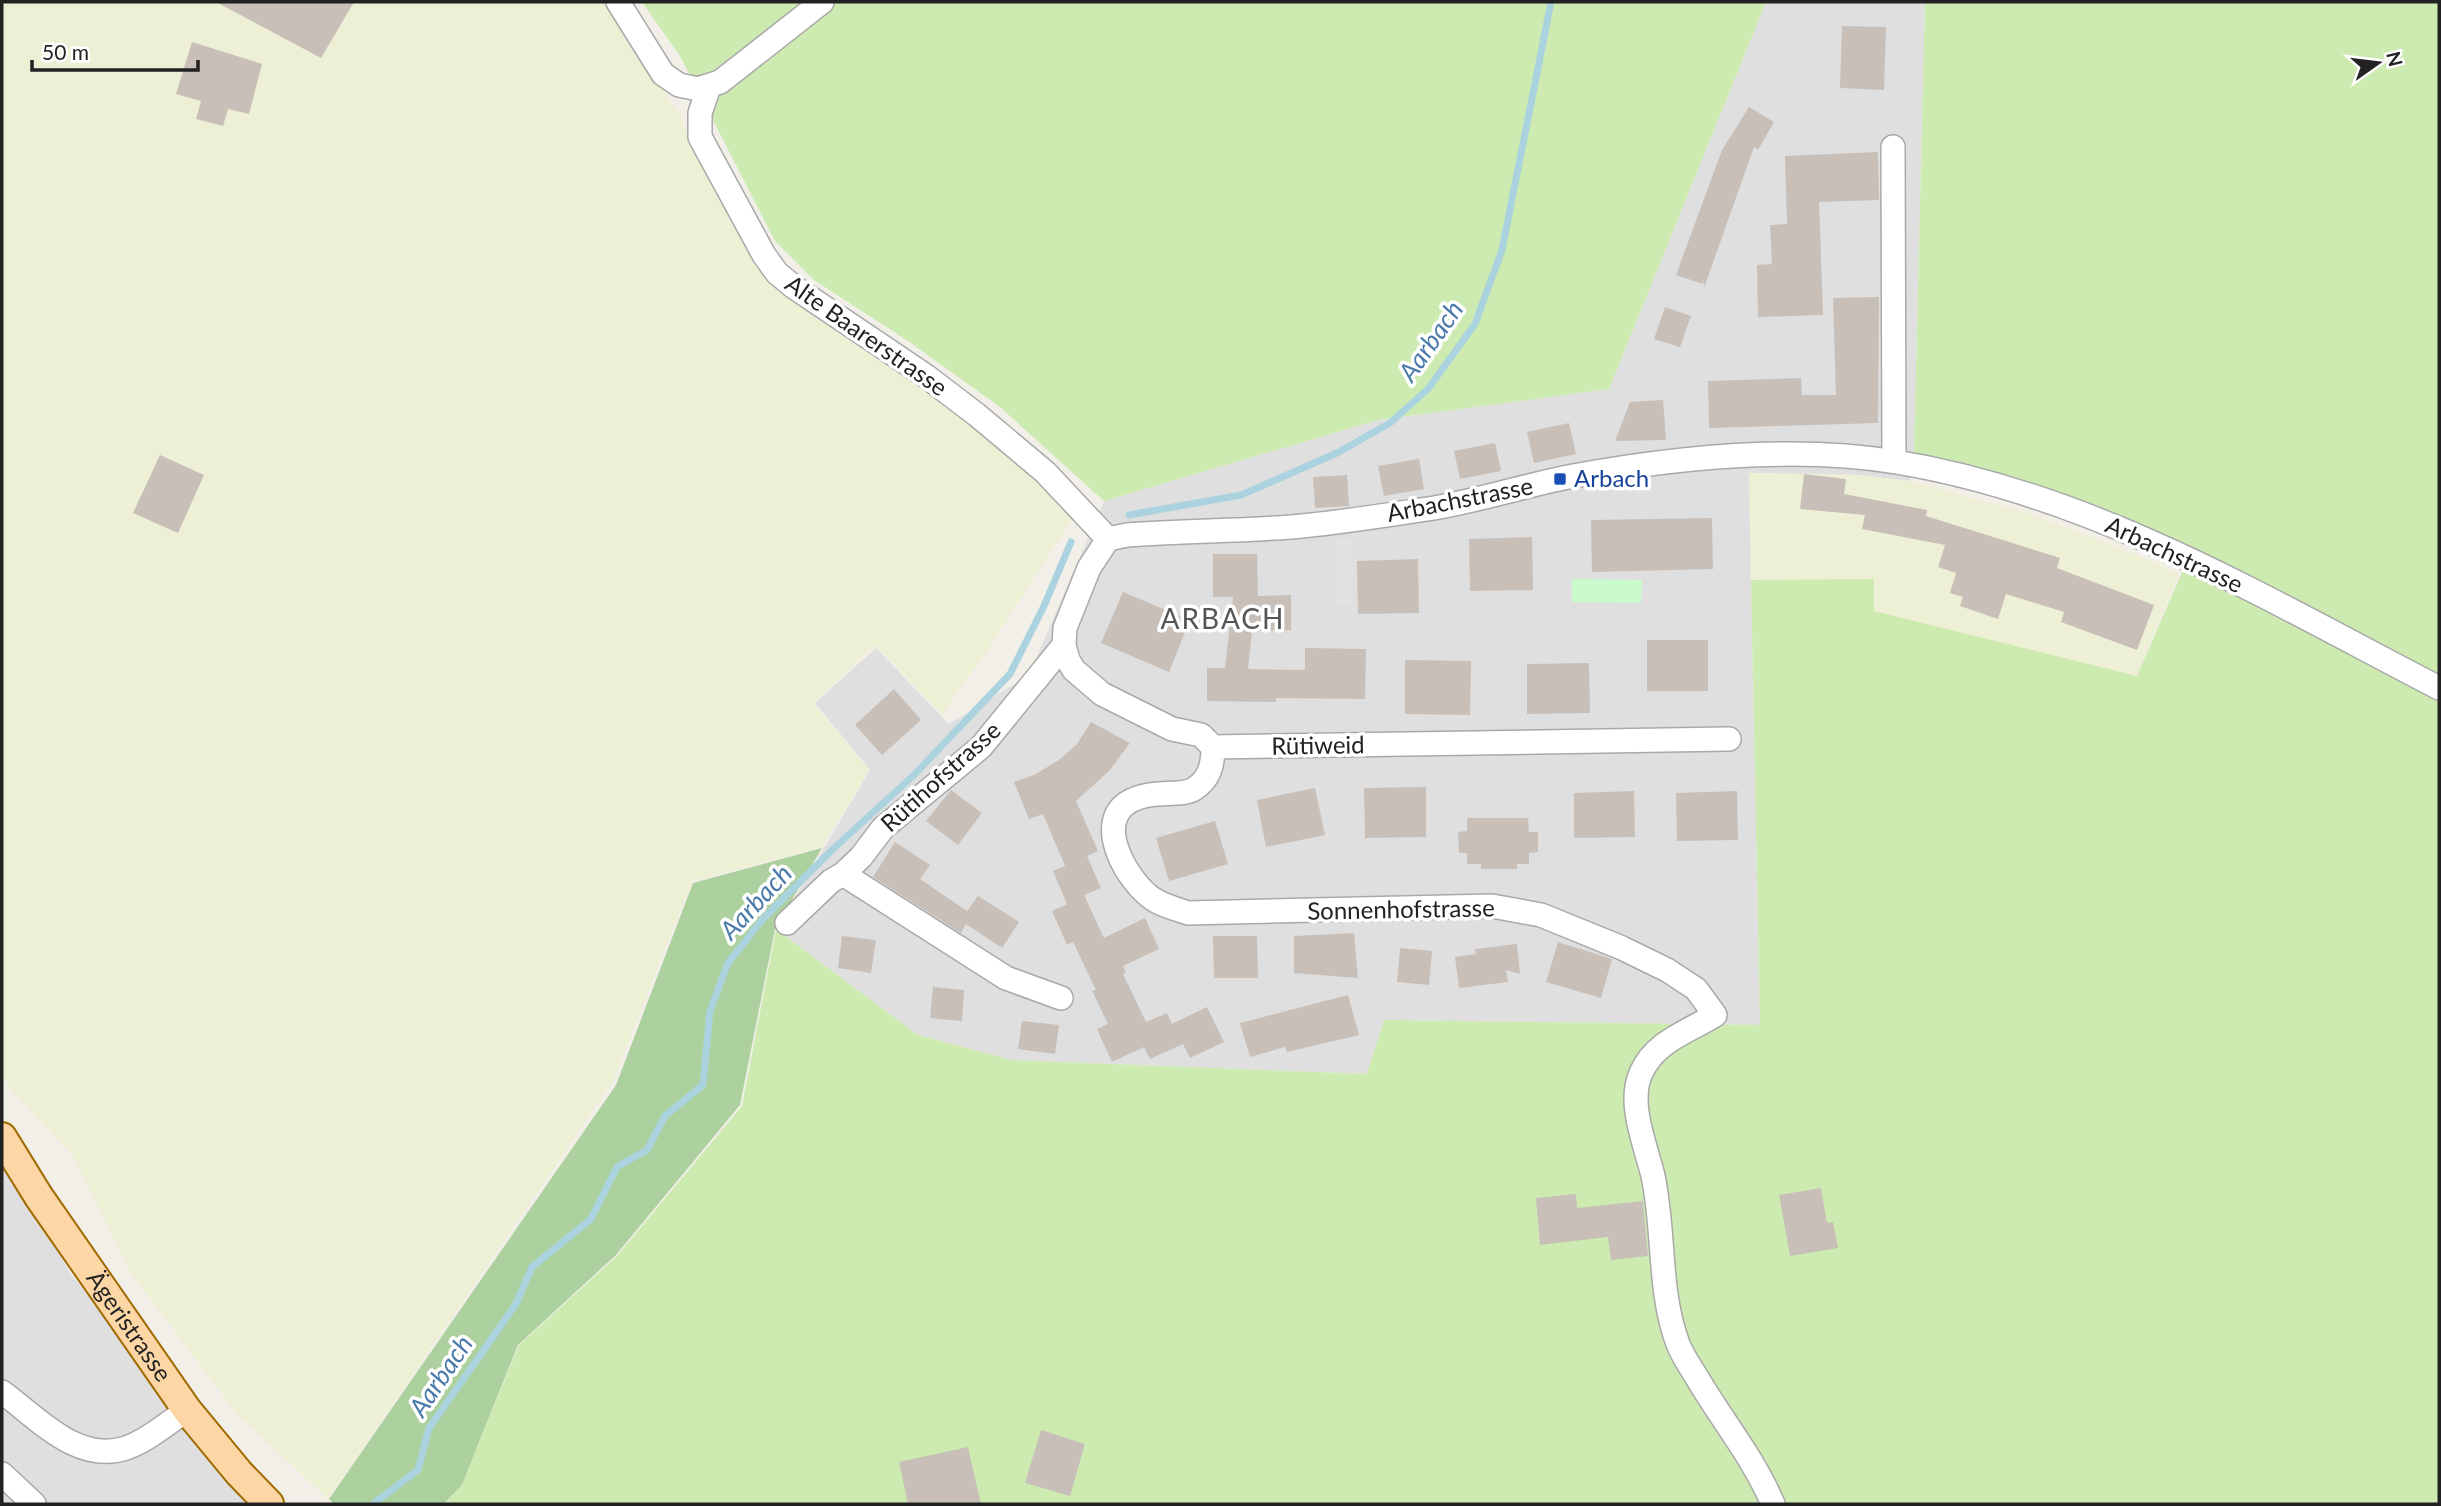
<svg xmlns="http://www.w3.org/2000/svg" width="2441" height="1506" font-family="Lato,sans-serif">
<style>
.residential{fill:#e0dfdf}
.farmland{fill:#eef0d5}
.grass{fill:#cdebb0}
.forest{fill:#add19e}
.park{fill:#c8facc}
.parking{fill:#e2e2e2}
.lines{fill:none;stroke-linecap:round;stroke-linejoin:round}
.stream{stroke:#aad3df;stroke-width:7}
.building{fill:#c7bfb8}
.minor-casing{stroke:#a9a9a9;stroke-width:26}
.major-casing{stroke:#a06b00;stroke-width:32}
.minor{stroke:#fff;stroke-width:23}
.major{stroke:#fcd6a4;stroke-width:28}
.transit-dot{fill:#1a4fb4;stroke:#fff;stroke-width:2.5}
.labels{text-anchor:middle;stroke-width:7;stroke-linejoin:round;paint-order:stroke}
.street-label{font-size:24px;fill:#222;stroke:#fff}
.transit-label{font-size:24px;fill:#164399;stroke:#fff;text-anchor:start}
.water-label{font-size:26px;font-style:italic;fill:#4a7aab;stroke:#fff}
.quarter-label{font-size:28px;letter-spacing:2px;fill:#555;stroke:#fff}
</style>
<rect width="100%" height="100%" fill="#f2efe9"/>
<!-- residential -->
<path class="residential" d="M 1766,2 L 1925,2 L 1914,452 L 1910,481 L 1858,475 L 1749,473 L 1760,1025 L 1384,1020 L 1368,1074 L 1012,1060 L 918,1035 L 776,929 L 870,770 L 815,703 L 876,648 L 949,724 L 1029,675 L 1104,501 L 1378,420 L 1609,389 Z
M 2,1158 L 71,1274 L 256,1504 L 2,1504 Z"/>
<!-- farmland -->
<path class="farmland" d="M 2,2 L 604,2 L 678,112 L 745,246 L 771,281 L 969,419 L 1077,512 L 985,654 L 942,714 L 875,645 L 813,703 L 869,770 L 822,847 L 692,881 L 613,1081 L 328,1499 L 237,1414 L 131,1273 L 73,1156 L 10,1089 L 2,1072 Z
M 1749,473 L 1858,475 L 1910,481 L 2031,514 L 2110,544 L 2179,573 L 2137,676 L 1873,611 L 1873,579 L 1751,580 Z"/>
<!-- grass -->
<path class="grass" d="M 642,2 L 1766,2 L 1609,389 L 1378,420 L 1104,501 L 1000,407 L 908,341 L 814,280 L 775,241 L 680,56 Z
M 1925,2 L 2439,2 L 2439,1504 L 445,1504 L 462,1485 L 519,1345 L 617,1256 L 742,1106 L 776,929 L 918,1035 L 1012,1060 L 1367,1074 L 1384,1020 L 1760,1025 L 1751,580 L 1874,579 L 1874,611 L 2137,676 L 2193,547 L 2070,498 L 1914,452 Z"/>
<!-- forest -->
<path class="forest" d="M 822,848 L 775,929 L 740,1105 L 616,1255 L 518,1345 L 462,1485 L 444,1504 L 334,1504 L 329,1499 L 616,1085 L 693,883 Z"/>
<!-- park -->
<path class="park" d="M 1572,579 L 1642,580 L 1641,603 L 1572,602 Z"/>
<!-- parking -->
<path class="parking" d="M 1336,540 L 1352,540 L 1353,605 L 1336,605 Z"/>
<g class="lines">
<!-- stream -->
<path class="stream" d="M 1129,515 L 1241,495 L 1337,453 L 1390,423 L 1428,389 L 1475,324 L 1502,250 L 1551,2
M 373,1504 L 418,1470 L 429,1428 L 516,1304 L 532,1267 L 591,1219 L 617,1167 L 647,1150 L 665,1116 L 703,1085 L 710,1011 L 728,963 L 762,920 L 833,849 L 914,775 L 1010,674 L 1044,606 L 1071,542"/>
</g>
<!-- building -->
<path class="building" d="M 216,2 L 354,2 L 321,58 Z
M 1842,26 L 1886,27 L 1884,90 L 1840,88 Z
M 192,42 L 262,64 L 249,114 L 228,109 L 223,126 L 196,119 L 201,101 L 176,94 Z
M 1749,107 L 1774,122 L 1758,150 L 1754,147 L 1704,288 L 1704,280 L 1703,284 L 1676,275 L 1722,150 Z
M 1878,152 L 1879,200 L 1819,202 L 1823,315 L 1758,317 L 1757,265 L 1772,264 L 1770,225 L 1787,224 L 1785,156 Z
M 1879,297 L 1878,423 L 1709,428 L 1708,381 L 1801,378 L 1802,395 L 1836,395 L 1833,298 Z
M 1665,307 L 1691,316 L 1680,347 L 1654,339 Z
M 1663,400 L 1666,440 L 1615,441 L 1630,402 Z
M 1569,423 L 1576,454 L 1534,463 L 1527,432 Z
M 1495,443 L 1501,471 L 1460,479 L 1454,451 Z
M 160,455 L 204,475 L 178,533 L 133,513 Z
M 1419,459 L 1424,489 L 1384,496 L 1378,466 Z
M 1804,474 L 1846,479 L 1844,494 L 1927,510 L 1926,516 L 2060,558 L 2057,568 L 2154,605 L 2137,650 L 2061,622 L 2064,612 L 2006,594 L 1998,619 L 1960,606 L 1963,597 L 1950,593 L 1956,573 L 1938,567 L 1945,545 L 1862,529 L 1865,515 L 1800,509 Z
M 1347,475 L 1349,506 L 1315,508 L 1313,477 Z
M 1712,518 L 1713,569 L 1592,572 L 1591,520 Z
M 1532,537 L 1533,590 L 1470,591 L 1469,539 Z
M 1213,554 L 1257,554 L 1258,596 L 1291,595 L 1291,630 L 1252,631 L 1248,669 L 1305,670 L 1305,648 L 1366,649 L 1365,699 L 1276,698 L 1276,702 L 1207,701 L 1207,668 L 1225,668 L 1233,597 L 1213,597 Z
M 1418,559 L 1419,613 L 1358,614 L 1357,561 Z
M 1123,592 L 1190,620 L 1169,672 L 1101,643 Z
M 1647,640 L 1708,640 L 1708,691 L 1647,691 Z
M 1405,660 L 1471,661 L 1470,715 L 1405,714 Z
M 1589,663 L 1590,713 L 1527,714 L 1527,664 Z
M 894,689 L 921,720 L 882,755 L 855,725 Z
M 1091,722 L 1130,743 L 1109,771 L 1076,801 L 1098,851 L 1087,856 L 1101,888 L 1084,895 L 1104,938 L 1145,918 L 1159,949 L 1123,966 L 1126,973 L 1123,974 L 1146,1022 L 1167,1013 L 1172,1024 L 1207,1007 L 1224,1042 L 1190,1058 L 1183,1044 L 1150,1059 L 1144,1047 L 1112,1062 L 1097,1029 L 1108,1024 L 1092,991 L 1096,990 L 1073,942 L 1067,945 L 1052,911 L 1067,904 L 1053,871 L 1065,866 L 1043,814 L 1029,819 L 1014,782 L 1036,774 L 1059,760 L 1077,744 Z
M 1426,787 L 1426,837 L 1365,838 L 1364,788 Z
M 1315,788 L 1325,835 L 1266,847 L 1257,800 Z
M 951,790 L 982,813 L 958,845 L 926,821 Z
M 1634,791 L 1635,837 L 1574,838 L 1574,793 Z
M 1737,791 L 1738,840 L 1677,841 L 1676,793 Z
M 1467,818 L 1528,818 L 1529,832 L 1538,832 L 1538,852 L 1529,853 L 1529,864 L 1517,864 L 1517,869 L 1481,869 L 1481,864 L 1467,864 L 1467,853 L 1459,853 L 1458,832 L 1467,831 Z
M 1215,821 L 1228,864 L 1169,881 L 1156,838 Z
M 895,842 L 930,865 L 920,879 L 967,911 L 978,896 L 1019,922 L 1002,948 L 966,924 L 961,933 L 873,877 Z
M 1354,933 L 1358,978 L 1294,973 L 1294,936 Z
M 842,936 L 876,940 L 871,973 L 838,968 Z
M 1213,936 L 1257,936 L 1258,978 L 1214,978 Z
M 1558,942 L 1612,959 L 1601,998 L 1546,982 Z
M 1517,944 L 1520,974 L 1506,970 L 1508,982 L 1459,988 L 1455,957 L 1476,954 L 1475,949 Z
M 1400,948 L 1432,951 L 1429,985 L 1397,982 Z
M 933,987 L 964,990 L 962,1021 L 930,1018 Z
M 1348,995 L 1359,1035 L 1287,1052 L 1285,1047 L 1250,1057 L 1240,1023 Z
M 1022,1021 L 1059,1025 L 1055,1054 L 1018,1049 Z
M 1821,1188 L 1827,1223 L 1833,1222 L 1838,1248 L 1790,1256 L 1779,1195 Z
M 1576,1194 L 1577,1208 L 1643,1201 L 1648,1256 L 1611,1260 L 1608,1237 L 1540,1245 L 1536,1198 Z
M 1041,1430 L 1085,1444 L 1070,1496 L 1025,1483 Z
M 968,1447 L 981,1504 L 908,1504 L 899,1462 Z"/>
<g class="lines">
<!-- minor casing -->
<g class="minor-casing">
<path id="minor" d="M 618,2 L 663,74 L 679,85 L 698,89 L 720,82 L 822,2
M 709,87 L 700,113 L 700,137 L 764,255 L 777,273 L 794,287 L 926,376 L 977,415 L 1045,472 L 1108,539
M 1893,147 L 1894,461
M 1108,539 L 1127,535 C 1182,531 1237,531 1291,527 C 1339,523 1387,515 1434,508 C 1480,500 1524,486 1568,477 C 1670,458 1794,445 1896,462 C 2092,494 2265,598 2439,688
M 1108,539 L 1089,568 L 1065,628 L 1064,645 L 1068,660 L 1074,670 L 1102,694 L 1172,729 L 1201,735 L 1213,747 L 1729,739
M 1213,747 C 1213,764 1210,779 1194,789 C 1179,798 1151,788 1127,803 C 1094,826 1129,883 1153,899 C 1163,906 1177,909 1188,913 L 1492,906 L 1541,915 L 1622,948 L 1667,970 L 1696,989 L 1715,1015 C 1688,1032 1655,1041 1641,1073 C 1627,1103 1646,1146 1653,1176 C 1665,1232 1658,1291 1678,1344 C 1683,1357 1692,1369 1699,1381 C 1724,1423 1754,1459 1773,1504
M 843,874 L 1006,978 L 1061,998
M 787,923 L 831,881 L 843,874 L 861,857 L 883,828 L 981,747 L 1064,645
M 2,1392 C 38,1418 77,1464 126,1448 C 148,1440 168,1423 187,1410
M 2,1474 L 34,1504"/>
</g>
<!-- major casing -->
<g class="major-casing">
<g id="major">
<path id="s1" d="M 2,1137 L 39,1197 L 187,1410 L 239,1473 L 269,1504"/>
</g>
</g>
<!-- minor -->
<use href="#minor" class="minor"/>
<!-- major -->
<use href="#major" class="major"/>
</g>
<!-- markers -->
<rect class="transit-dot" x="1553" y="472" width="14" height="14" rx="3.5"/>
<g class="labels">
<!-- street labels -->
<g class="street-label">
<text transform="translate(866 336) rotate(35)" y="8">Alte Baarerstrasse</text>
<text transform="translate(1460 500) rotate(-11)" y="8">Arbachstrasse</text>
<text transform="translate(2174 555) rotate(25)" y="8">Arbachstrasse</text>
<text transform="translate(1318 746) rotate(-1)" y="8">Rütiweid</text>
<text transform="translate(941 777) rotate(-42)" y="8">Rütihofstrasse</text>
<text transform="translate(1401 910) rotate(-1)" y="8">Sonnenhofstrasse</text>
<text dy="8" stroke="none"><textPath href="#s1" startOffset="228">Ägeristrasse</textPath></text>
</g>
<!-- transit labels -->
<g class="transit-label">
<text x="1574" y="487">Arbach</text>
</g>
<!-- water labels -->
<g class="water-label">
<text transform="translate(1431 341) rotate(-55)" y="9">Aarbach</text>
<text transform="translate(756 902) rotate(-47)" y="9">Aarbach</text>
<text transform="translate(441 1376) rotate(-56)" y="9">Aarbach</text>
</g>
<!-- quarter labels -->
<g class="quarter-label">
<text x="1223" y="629">ARBACH</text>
</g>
</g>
<!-- border -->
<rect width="2441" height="1506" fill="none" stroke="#222222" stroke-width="7"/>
<!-- north arrow -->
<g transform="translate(2378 63) rotate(76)" stroke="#ffffff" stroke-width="5" paint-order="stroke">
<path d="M0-5L12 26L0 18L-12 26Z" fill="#222222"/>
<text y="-10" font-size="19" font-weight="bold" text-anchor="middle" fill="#222222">N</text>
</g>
<!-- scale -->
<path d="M32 60v10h166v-10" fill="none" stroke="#222222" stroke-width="3.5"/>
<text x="42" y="60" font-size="21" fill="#222222" stroke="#ffffff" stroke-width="5" paint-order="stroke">50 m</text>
</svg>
